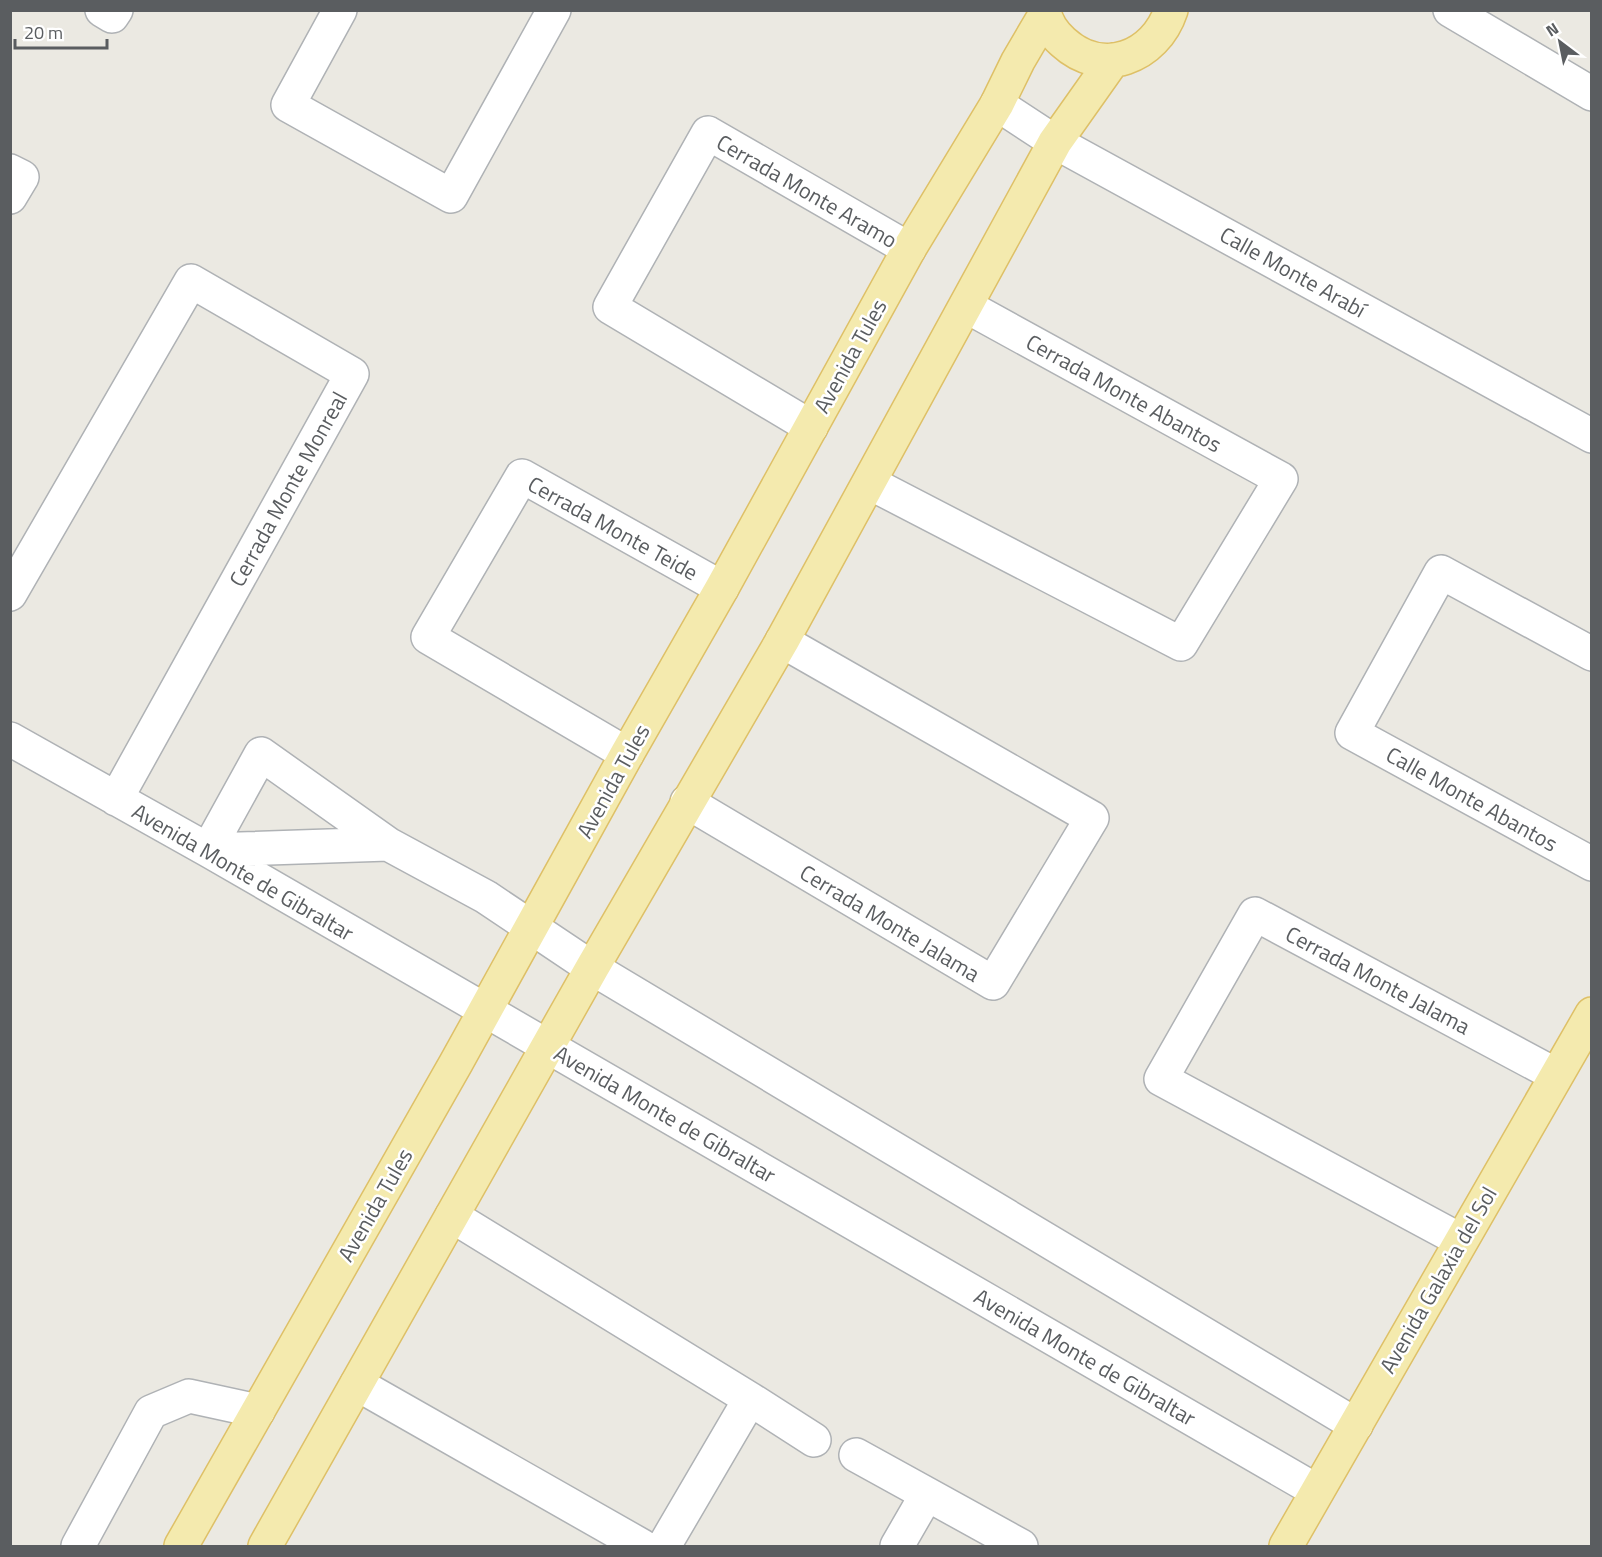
<svg xmlns="http://www.w3.org/2000/svg" width="1602" height="1557" font-family="'Titillium Web',sans-serif">
<style>
.lines{fill:none;stroke-linecap:round;stroke-linejoin:round}
.minor-casing{stroke:#afb2b5;stroke-width:36}
.major-casing{stroke:#dec067;stroke-width:36}
.minor{stroke:#fff;stroke-width:33}
.major{stroke:#f4eaae;stroke-width:33}
.labels{text-anchor:middle;stroke-width:5;stroke-linejoin:round;paint-order:stroke}
.street-label{font-size:22px;fill:#5a5d60;stroke:#fff}
</style>
<rect width="100%" height="100%" fill="#ebe9e2"/>
<g class="lines">
<!-- minor casing -->
<g class="minor-casing">
<path id="minor" d="M 102,10 L 112,16 L 116,10
M 340,10 L 288,105 L 451,196 L 554,10
M 1450,10 L 1592,94
M 997,104 L 1055,142 L 1592,436
M 10,171 L 22,177 L 10,197
M 811,427 L 610,307 L 708,133 L 909,249
M 870,483 L 1181,644 L 1281,479 L 966,306
M 10,594 L 191,281 L 352,374 L 116,799
M 1592,654 L 1441,572 L 1352,733 L 1592,864
M 10,739 L 208,850 L 1317,1491
M 627,754 L 428,637 L 522,476 L 722,588
M 687,802 L 993,983 L 1092,818 L 782,641
M 208,850 L 261,754 L 388,844 L 486,897 L 592,968 L 1356,1425
M 208,850 L 388,844
M 452,1216 L 750,1399 L 814,1440
M 1460,1240 L 1161,1079 L 1255,914 L 1556,1075
M 357,1384 L 642,1546
M 856,1455 L 1021,1546
M 78,1546 L 151,1412 L 189,1396 L 258,1411
M 664,1546 L 750,1399
M 897,1546 L 927,1494"/>
</g>
<!-- major casing -->
<g class="major-casing">
<path id="major" d="M 1044,10 C 1046,23 1054,34 1063,42 C 1102,78 1155,58 1171,10
M 181,1546 L 456,1063 L 627,754 L 722,588 L 909,249 L 997,104 L 1018,61 L 1045,15
M 265,1546 L 592,968 L 782,641 L 1055,142 L 1113,60
M 1286,1546 L 1592,1014"/>
</g>
<!-- minor -->
<use href="#minor" class="minor"/>
<!-- major -->
<use href="#major" class="major"/>
</g>
<g class="labels">
<!-- street labels -->
<g class="street-label">
<text transform="translate(807 191) rotate(30)" y="8">Cerrada Monte Aramo</text>
<text transform="translate(1293 272) rotate(29)" y="8">Calle Monte Arabí</text>
<text transform="translate(850 356) rotate(-61)" y="8">Avenida Tules</text>
<text transform="translate(1124 393) rotate(29)" y="8">Cerrada Monte Abantos</text>
<text transform="translate(288 489) rotate(-61)" y="8">Cerrada Monte Monreal</text>
<text transform="translate(613 528) rotate(29)" y="8">Cerrada Monte Teide</text>
<text transform="translate(613 781) rotate(-61)" y="8">Avenida Tules</text>
<text transform="translate(1472 799) rotate(29)" y="8">Calle Monte Abantos</text>
<text transform="translate(243 872) rotate(30)" y="8">Avenida Monte de Gibraltar</text>
<text transform="translate(890 923) rotate(31)" y="8">Cerrada Monte Jalama</text>
<text transform="translate(1378 980) rotate(28)" y="8">Cerrada Monte Jalama</text>
<text transform="translate(665 1114) rotate(30)" y="8">Avenida Monte de Gibraltar</text>
<text transform="translate(375 1205) rotate(-60)" y="8">Avenida Tules</text>
<text transform="translate(1438 1280) rotate(-60)" y="8">Avenida Galaxia del Sol</text>
<text transform="translate(1085 1357) rotate(30)" y="8">Avenida Monte de Gibraltar</text>
</g>
</g>
<!-- border -->
<rect width="1602" height="1557" fill="none" stroke="#5a5d60" stroke-width="24"/>
<!-- north arrow -->
<g transform="translate(1560 42) rotate(328)" stroke="#ffffff" stroke-width="4.5" paint-order="stroke">
<path d="M0-4.5L10 22L0 15L-10 22Z" fill="#5a5d60"/>
<text y="-9" font-size="16" font-weight="bold" text-anchor="middle" fill="#5a5d60">N</text>
</g>
<!-- scale -->
<path d="M15 39v9h92v-9" fill="none" stroke="#5a5d60" stroke-width="3"/>
<text x="24" y="39" font-size="18" fill="#5a5d60" stroke="#ffffff" stroke-width="4.5" paint-order="stroke">20 m</text>
</svg>
